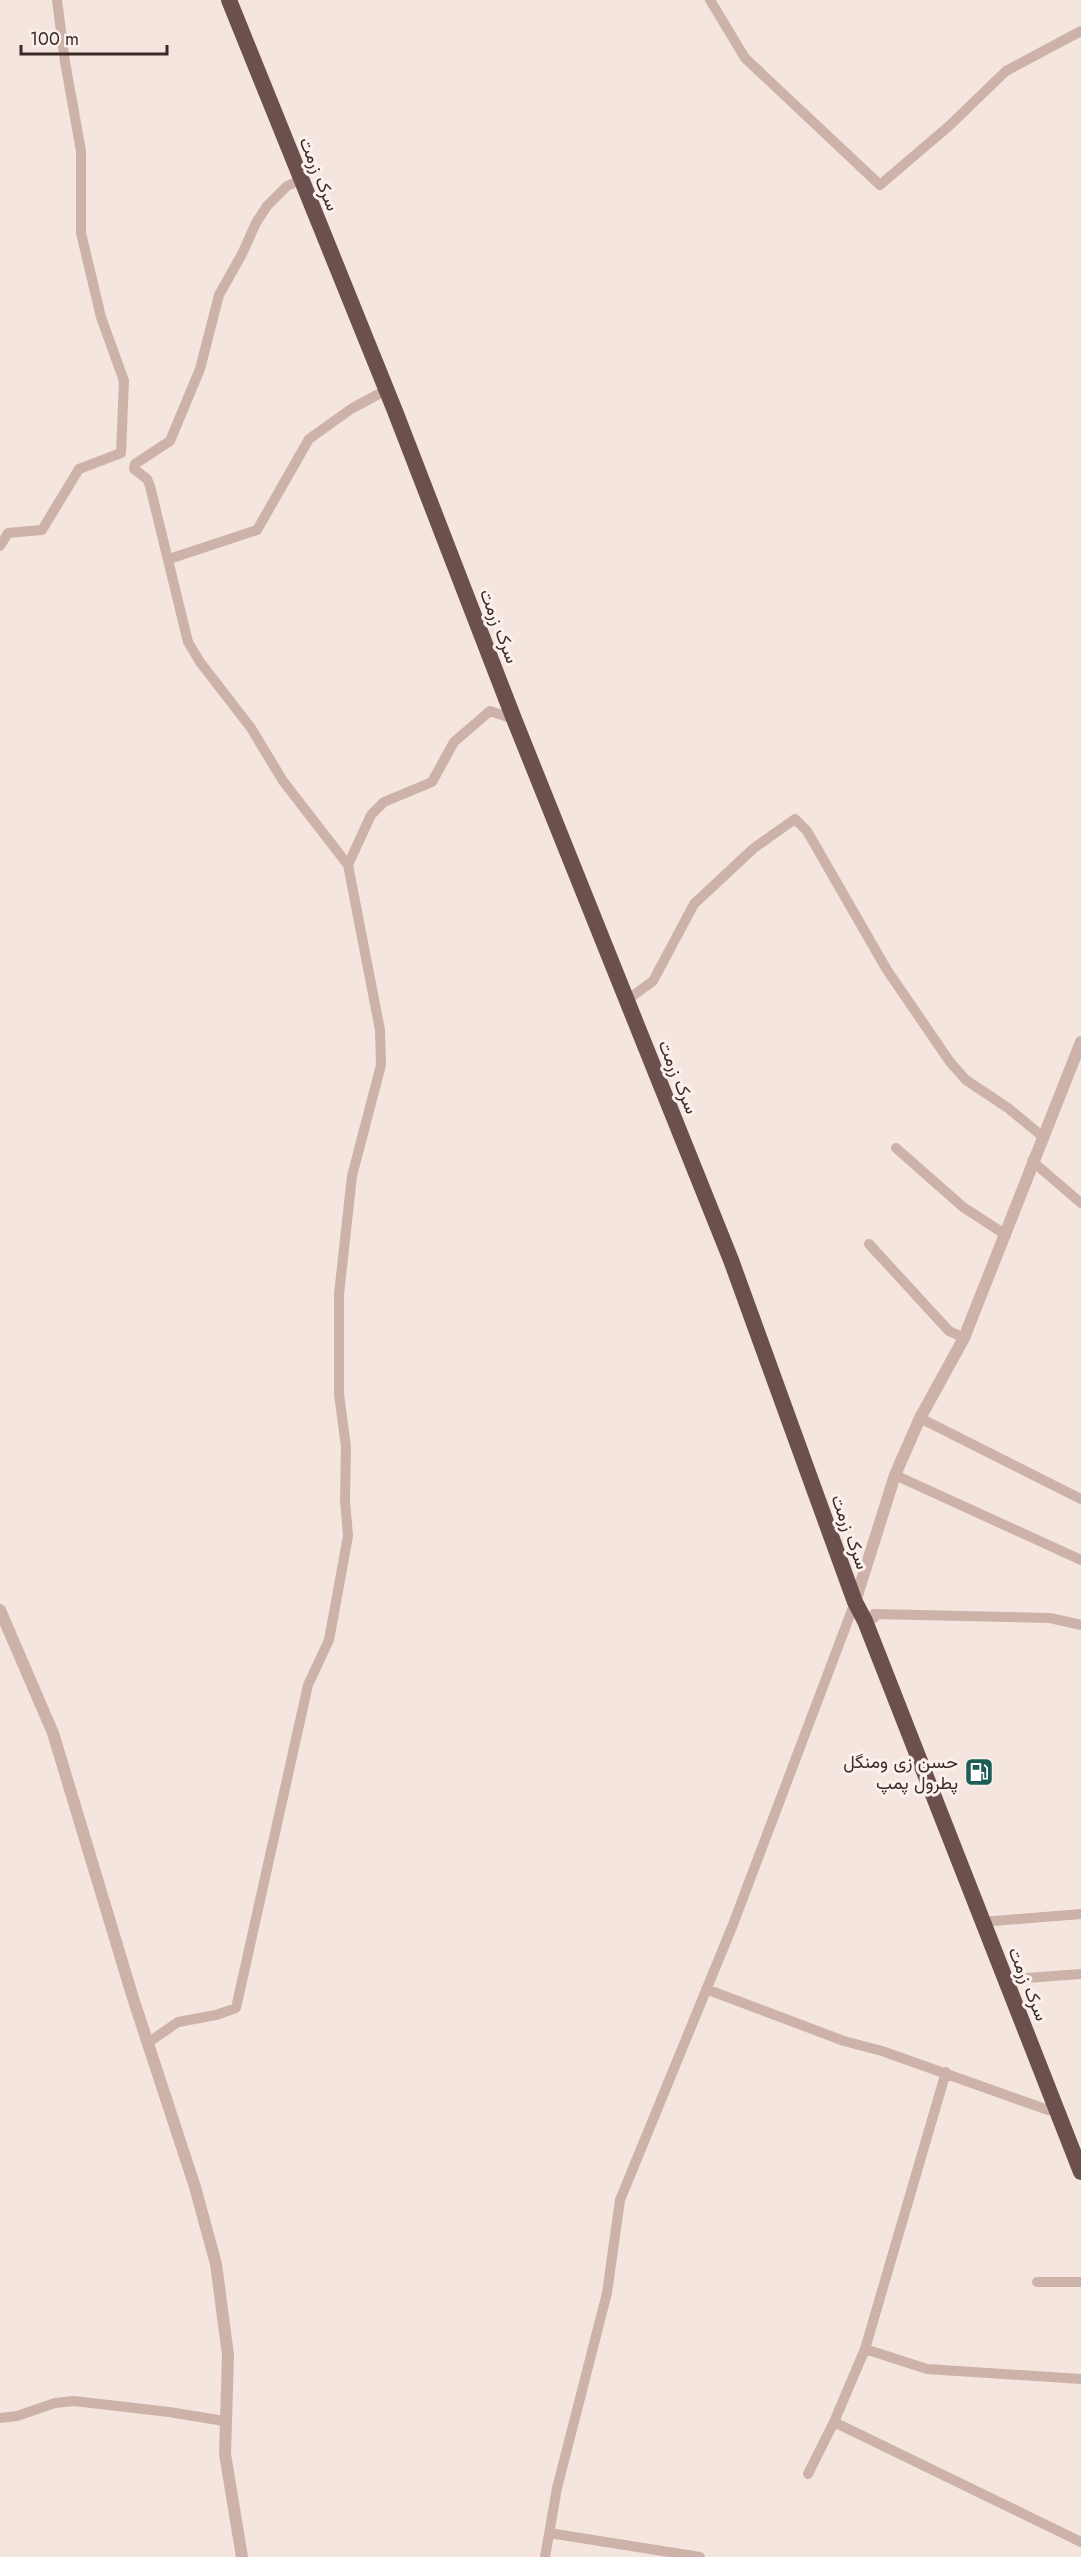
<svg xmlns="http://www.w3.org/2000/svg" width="1081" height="2557" font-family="Jost,Vazirmatn,sans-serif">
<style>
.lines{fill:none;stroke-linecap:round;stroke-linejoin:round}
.minor{stroke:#cdb2a9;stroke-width:10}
.tertiary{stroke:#cdb2a9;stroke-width:12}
.trunk{stroke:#6c504d;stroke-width:16}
.labels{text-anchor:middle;stroke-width:6;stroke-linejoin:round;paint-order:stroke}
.street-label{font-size:18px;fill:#3a2b29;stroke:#fbf1eb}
.poi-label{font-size:18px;fill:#3a2b29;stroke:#fbf1eb;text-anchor:end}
</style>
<rect width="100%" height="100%" fill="#f4e5de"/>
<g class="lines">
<!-- minor -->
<path class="minor" d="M 57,0 L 65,62 L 81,151 L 81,233 L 101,317 L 124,381 L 121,453
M 710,0 L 745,58 L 880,185 L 949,126 L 1006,71 L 1081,31
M 0,546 L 8,533 L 42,530 L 79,469 L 121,453
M 169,559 L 257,530 L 309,439 L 351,409 L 386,390
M 348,865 L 371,815 L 384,802 L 432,782 L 454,742 L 490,711 L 514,719
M 627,1000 L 653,981 L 694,904 L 754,848 L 795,819 L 807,831 L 887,970 L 950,1062 L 966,1080 L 1008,1108 L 1042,1136
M 896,1148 L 963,1207 L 1006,1235
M 1032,1161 L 1081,1203
M 869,1244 L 949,1331 L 964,1338
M 920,1418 L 1081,1499
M 895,1475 L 1081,1560
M 865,1621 L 874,1618 L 874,1614 L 1050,1618 L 1081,1625
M 982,1922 L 1081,1914
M 1007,1985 L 1027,1978 L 1081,1974
M 706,1989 L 844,2041 L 882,2051 L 1048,2110 L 1058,2109
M 149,2042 L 178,2022 L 216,2015 L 236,2008 L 308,1685 L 329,1640 L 348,1536 L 345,1500 L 346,1447 L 339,1394 L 339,1294 L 352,1176 L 381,1065 L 380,1030 L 348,865 L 283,781 L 251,728 L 200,662 L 188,642 L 150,486 L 147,479 L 134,469 L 135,464 L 170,441 L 200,369 L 219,295 L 242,254 L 256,223 L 267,206 L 287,186 L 301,180
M 1037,2282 L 1081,2282
M 865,2349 L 927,2369 L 1081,2379
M 0,2418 L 17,2416 L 55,2403 L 74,2401 L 169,2412 L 224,2421
M 834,2422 L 1081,2542
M 808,2474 L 834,2422 L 865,2349 L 946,2072
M 549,2533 L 700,2557
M 545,2557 L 557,2488 L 607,2293 L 620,2200 L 732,1927 L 855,1602"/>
<!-- tertiary -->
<path class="tertiary" d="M 855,1602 L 895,1475 L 920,1418 L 964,1338 L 1081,1042
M 0,1610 L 53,1733 L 133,1998 L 195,2187 L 216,2264 L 228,2355 L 225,2454 L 242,2557"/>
<!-- trunk -->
<path class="trunk" d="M 229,0 L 395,411 L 514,719 L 731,1260 L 855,1602 L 865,1621 L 1081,2172"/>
</g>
<!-- icons -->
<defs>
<g id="fuel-square" transform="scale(1.5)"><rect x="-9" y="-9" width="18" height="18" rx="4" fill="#1c5e55" stroke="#fbf1eb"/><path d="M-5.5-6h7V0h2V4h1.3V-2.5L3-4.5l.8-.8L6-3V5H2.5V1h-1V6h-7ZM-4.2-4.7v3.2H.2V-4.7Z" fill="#fff"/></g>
</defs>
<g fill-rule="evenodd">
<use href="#fuel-square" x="979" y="1772"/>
</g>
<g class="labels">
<!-- street labels -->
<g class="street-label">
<text transform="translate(319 174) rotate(68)" y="6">سرک زرمت</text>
<text transform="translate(499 626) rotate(69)" y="6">سرک زرمت</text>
<text transform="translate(678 1077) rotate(68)" y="6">سرک زرمت</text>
<text transform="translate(850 1532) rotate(70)" y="6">سرک زرمت</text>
<text transform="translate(1028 1984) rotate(68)" y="6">سرک زرمت</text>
</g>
<!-- poi labels -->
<g class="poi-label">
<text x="958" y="1768">حسن زی ومنگل<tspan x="958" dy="21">پطرول پمپ</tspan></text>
</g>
</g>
<!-- scale -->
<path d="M21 45v9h146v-9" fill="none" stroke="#3a2b29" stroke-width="3"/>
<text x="30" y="45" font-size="18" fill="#3a2b29" stroke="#fbf1eb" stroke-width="4.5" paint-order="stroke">100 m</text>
</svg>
